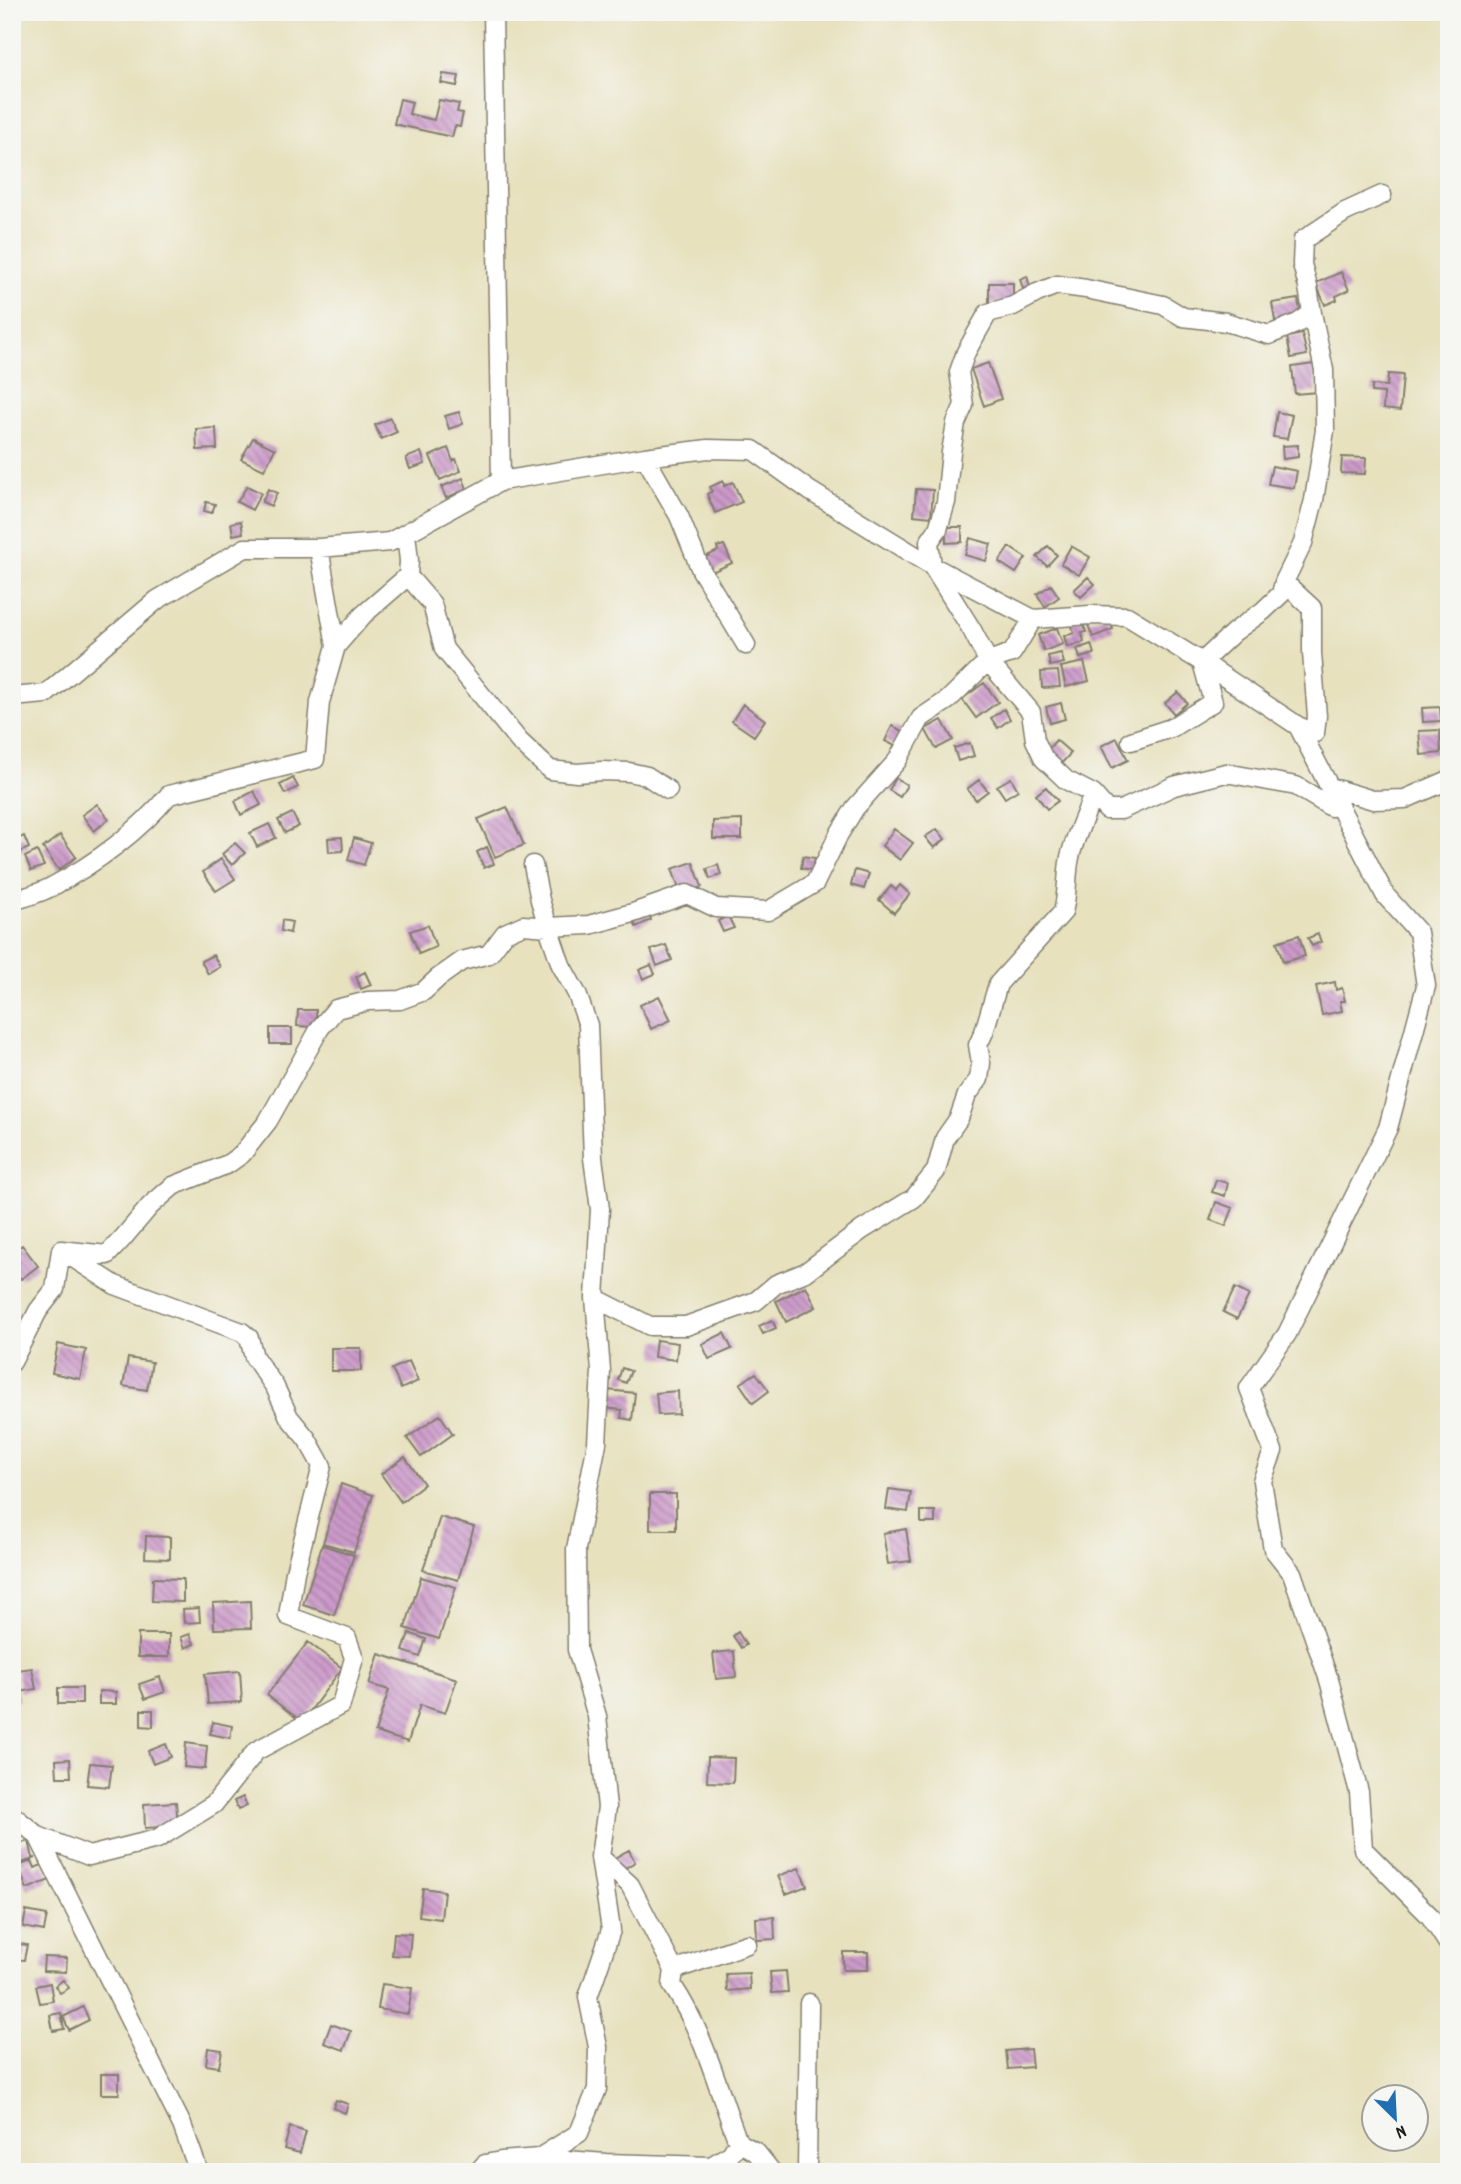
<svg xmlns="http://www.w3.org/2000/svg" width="1461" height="2184" font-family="Dekko,sans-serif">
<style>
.building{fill:url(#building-back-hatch)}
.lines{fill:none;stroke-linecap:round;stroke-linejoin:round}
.minor-casing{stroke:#827e6d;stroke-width:21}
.minor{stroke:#fff;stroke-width:18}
</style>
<defs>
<pattern id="building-back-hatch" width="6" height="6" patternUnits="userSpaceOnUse" patternTransform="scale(1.75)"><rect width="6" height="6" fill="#cc9aca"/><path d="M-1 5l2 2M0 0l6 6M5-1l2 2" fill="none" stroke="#a57da3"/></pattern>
</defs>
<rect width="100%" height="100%" fill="#f6f6f2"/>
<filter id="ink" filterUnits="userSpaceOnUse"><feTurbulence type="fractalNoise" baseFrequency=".0143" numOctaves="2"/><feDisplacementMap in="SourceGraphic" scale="14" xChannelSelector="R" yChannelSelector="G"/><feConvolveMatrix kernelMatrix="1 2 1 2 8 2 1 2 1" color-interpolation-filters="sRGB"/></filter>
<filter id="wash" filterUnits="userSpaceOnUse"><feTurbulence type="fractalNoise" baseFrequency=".00686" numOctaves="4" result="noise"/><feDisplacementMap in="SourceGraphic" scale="28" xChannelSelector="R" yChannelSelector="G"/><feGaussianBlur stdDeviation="1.57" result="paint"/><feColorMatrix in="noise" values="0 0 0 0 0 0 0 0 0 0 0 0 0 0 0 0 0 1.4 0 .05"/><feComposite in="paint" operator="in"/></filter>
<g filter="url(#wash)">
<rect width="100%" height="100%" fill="#e7e1be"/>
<g id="blocks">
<!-- building -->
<path class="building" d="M 443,74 L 459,76 L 457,86 L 441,83 Z
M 400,99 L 412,102 L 409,114 L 434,120 L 439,100 L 459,104 L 457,112 L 463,113 L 460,127 L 455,126 L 452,137 L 394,124 Z
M 1341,272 L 1349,290 L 1336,296 L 1337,300 L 1325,305 L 1316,283 Z
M 1027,276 L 1030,287 L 1023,289 L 1020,279 Z
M 989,283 L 1013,283 L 1013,303 L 989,303 Z
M 1298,299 L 1301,316 L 1275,321 L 1272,303 Z
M 1302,334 L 1307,355 L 1291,358 L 1287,337 Z
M 988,363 L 1001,399 L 984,406 L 971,369 Z
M 1314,364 L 1317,392 L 1295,394 L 1292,367 Z
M 1388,374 L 1403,375 L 1400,411 L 1383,409 L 1384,393 L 1372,392 L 1372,385 L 1387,386 Z
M 459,412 L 463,424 L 449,429 L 445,416 Z
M 1277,412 L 1292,415 L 1287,439 L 1273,437 Z
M 390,418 L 397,432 L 381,439 L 375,425 Z
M 216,428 L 217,449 L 197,450 L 196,429 Z
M 253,438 L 275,449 L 264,470 L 241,459 Z
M 1298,445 L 1298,457 L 1283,459 L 1282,446 Z
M 448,448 L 453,461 L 456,459 L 461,471 L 440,480 L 430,456 Z
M 421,452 L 425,464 L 410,469 L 406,458 Z
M 1342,457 L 1366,458 L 1365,474 L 1341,473 Z
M 1272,466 L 1297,471 L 1294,488 L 1268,484 Z
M 463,478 L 467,489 L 446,498 L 441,487 Z
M 723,481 L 724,486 L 733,482 L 742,502 L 715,513 L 707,494 L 712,491 L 710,487 Z
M 247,486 L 261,493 L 252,510 L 237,502 Z
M 268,489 L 277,493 L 271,506 L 262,502 Z
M 916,489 L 933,490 L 931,517 L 914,515 Z
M 206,502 L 215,504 L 212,513 L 204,511 Z
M 241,521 L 243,533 L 233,535 L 231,523 Z
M 946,527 L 962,527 L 962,542 L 946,543 Z
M 970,538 L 991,544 L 986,561 L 965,555 Z
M 724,545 L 732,563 L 712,572 L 705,557 L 718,551 L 717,547 Z
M 1048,546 L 1057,555 L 1047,566 L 1037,557 Z
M 1071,546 L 1090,557 L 1079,575 L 1061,564 Z
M 1009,547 L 1026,558 L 1016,573 L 999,562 Z
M 1088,577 L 1095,584 L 1081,597 L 1074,590 Z
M 1051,585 L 1059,597 L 1045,607 L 1037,594 Z
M 1107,614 L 1113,629 L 1093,637 L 1087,623 Z
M 1082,619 L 1086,632 L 1082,633 L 1084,642 L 1067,647 L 1064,636 L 1074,633 L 1071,623 Z
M 1057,628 L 1063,644 L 1044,651 L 1038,635 Z
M 1091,644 L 1094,654 L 1080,658 L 1077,649 Z
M 1061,653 L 1064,663 L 1050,666 L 1048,656 Z
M 1084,662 L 1089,681 L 1066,687 L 1061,667 Z
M 1058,671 L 1060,687 L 1042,688 L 1041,672 Z
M 984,683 L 998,702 L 976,718 L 962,699 Z
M 1178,692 L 1187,703 L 1174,714 L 1165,703 Z
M 1061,703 L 1065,719 L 1050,723 L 1046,707 Z
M 743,704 L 765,720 L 754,736 L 732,721 Z
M 1440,707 L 1441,721 L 1423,722 L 1422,708 Z
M 1004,709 L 1010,719 L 998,728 L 991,718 Z
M 942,720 L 953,740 L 936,749 L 925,729 Z
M 892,726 L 907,733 L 899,748 L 885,741 Z
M 1440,730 L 1441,753 L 1421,755 L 1419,731 Z
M 1117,738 L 1128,760 L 1112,768 L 1101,746 Z
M 1056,740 L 1071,753 L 1058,767 L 1044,754 Z
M 970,743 L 974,756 L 958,761 L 954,748 Z
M 293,778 L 298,787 L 285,794 L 280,785 Z
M 896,778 L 907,785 L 900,797 L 889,790 Z
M 1011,778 L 1018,790 L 1005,798 L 997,786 Z
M 979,780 L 988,791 L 976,800 L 967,789 Z
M 1046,787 L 1058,801 L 1047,809 L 1036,795 Z
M 254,791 L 261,805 L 241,815 L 235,801 Z
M 97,804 L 109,819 L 94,831 L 82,815 Z
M 507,807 L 524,845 L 495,857 L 478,819 Z
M 292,813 L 299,826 L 285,833 L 278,820 Z
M 742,820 L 742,839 L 713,839 L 713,821 Z
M 269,824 L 276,838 L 257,847 L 250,833 Z
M 894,829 L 913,843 L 900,860 L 882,846 Z
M 937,829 L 945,839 L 934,848 L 925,837 Z
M 60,835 L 76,857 L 59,870 L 43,848 Z
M 24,836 L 29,848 L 20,852 L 15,840 Z
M 342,837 L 343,851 L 329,852 L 328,838 Z
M 354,838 L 371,843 L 364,865 L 348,860 Z
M 235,843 L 245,853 L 232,865 L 222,854 Z
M 487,847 L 494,864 L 484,868 L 477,852 Z
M 37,851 L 44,866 L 31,871 L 25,857 Z
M 803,856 L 815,858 L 812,870 L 801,868 Z
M 221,859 L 235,879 L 216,891 L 203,872 Z
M 693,862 L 702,887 L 681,894 L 672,869 Z
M 718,865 L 721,875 L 710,879 L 707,869 Z
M 855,870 L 869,874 L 864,889 L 851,885 Z
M 900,885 L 910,894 L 894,913 L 879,900 L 891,886 L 896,890 Z
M 645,903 L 651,920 L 636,927 L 629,909 Z
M 728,916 L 734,928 L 723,932 L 718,921 Z
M 282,920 L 292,922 L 290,933 L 281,931 Z
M 428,925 L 436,947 L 419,954 L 410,931 Z
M 1318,934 L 1321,942 L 1312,946 L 1308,938 Z
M 1299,935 L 1305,956 L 1283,962 L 1277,942 Z
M 666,945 L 672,960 L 657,966 L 651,950 Z
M 213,955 L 220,967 L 208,974 L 201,961 Z
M 651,965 L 655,974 L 643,979 L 639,970 Z
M 365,972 L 371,985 L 361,989 L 356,977 Z
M 1335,982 L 1336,990 L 1342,988 L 1345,1001 L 1340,1001 L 1342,1011 L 1322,1015 L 1316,986 Z
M 659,996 L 671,1020 L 651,1029 L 640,1005 Z
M 298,1010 L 316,1010 L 316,1027 L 297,1026 Z
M 270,1028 L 292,1028 L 292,1044 L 270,1044 Z
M 1216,1180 L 1228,1183 L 1225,1196 L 1212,1192 Z
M 1216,1202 L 1233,1208 L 1226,1226 L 1210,1220 Z
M 22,1245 L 38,1266 L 21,1279 L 12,1267 L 12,1252 Z
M 806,1286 L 816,1307 L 786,1322 L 776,1301 Z
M 1235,1288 L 1249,1295 L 1237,1319 L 1223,1312 Z
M 772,1320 L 776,1328 L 763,1334 L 759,1326 Z
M 724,1333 L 732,1349 L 709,1359 L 702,1344 Z
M 656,1340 L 678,1343 L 676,1360 L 654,1357 Z
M 58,1344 L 86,1350 L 80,1379 L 52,1373 Z
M 331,1348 L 361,1348 L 361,1371 L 331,1371 Z
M 128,1358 L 152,1362 L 147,1390 L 123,1386 Z
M 409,1361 L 418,1381 L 401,1389 L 392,1369 Z
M 622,1368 L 631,1371 L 626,1383 L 618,1380 Z
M 756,1373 L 769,1391 L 753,1403 L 740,1384 Z
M 607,1390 L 635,1393 L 632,1420 L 621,1418 L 622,1410 L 604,1408 Z
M 678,1391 L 679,1414 L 658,1415 L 656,1393 Z
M 440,1415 L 453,1434 L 421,1457 L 407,1438 Z
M 405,1457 L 424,1484 L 401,1502 L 381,1474 Z
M 341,1484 L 373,1495 L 354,1552 L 323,1543 Z
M 889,1489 L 911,1492 L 908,1512 L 886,1509 Z
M 650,1494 L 676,1494 L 676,1530 L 650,1530 Z
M 921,1511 L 935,1511 L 935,1523 L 921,1523 Z
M 440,1517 L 474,1527 L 458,1580 L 423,1570 Z
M 906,1529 L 911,1561 L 888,1564 L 883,1533 Z
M 146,1536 L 170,1537 L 170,1559 L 145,1558 Z
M 322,1545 L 354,1555 L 334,1615 L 303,1605 Z
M 421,1577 L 456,1587 L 439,1639 L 405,1628 Z
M 153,1578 L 183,1579 L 183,1602 L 152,1601 Z
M 250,1601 L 251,1628 L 214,1629 L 213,1603 Z
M 199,1608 L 200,1622 L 184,1623 L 183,1609 Z
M 738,1632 L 746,1645 L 741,1648 L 733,1636 Z
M 409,1633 L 426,1639 L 420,1657 L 403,1651 Z
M 138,1634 L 169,1634 L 169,1657 L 138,1657 Z
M 190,1634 L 194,1644 L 185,1648 L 181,1637 Z
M 308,1642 L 342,1668 L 302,1722 L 267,1695 Z
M 734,1651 L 736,1677 L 716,1679 L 713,1653 Z
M 379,1654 L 457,1679 L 445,1713 L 420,1705 L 408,1742 L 375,1732 L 389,1690 L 369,1684 Z
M 32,1668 L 36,1689 L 20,1692 L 17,1670 Z
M 240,1671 L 242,1702 L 208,1704 L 205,1674 Z
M 12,1674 L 19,1701 L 12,1703 Z
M 160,1677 L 165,1692 L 145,1699 L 139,1684 Z
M 58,1688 L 82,1688 L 82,1704 L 58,1704 Z
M 99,1691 L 116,1692 L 116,1704 L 99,1704 Z
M 141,1710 L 153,1710 L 153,1727 L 141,1726 Z
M 213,1722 L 232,1726 L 230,1738 L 210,1734 Z
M 186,1743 L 207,1746 L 205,1769 L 184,1767 Z
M 166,1744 L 171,1757 L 153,1764 L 148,1751 Z
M 708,1757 L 734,1758 L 733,1783 L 707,1782 Z
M 70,1759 L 71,1777 L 57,1777 L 56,1760 Z
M 90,1763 L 112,1765 L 109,1787 L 87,1785 Z
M 243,1797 L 247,1806 L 238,1810 L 234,1801 Z
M 176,1802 L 178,1826 L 145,1828 L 144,1804 Z
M 29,1841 L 33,1858 L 36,1858 L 22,1863 L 17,1844 Z
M 629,1850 L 635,1862 L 618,1872 L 611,1860 Z
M 32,1861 L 35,1868 L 44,1864 L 50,1880 L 27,1889 L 18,1866 Z
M 799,1868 L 807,1886 L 786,1894 L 778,1876 Z
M 423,1888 L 444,1891 L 441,1919 L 419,1916 Z
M 26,1911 L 47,1915 L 44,1931 L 23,1927 Z
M 774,1917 L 775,1939 L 757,1940 L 756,1918 Z
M 394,1933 L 411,1934 L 409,1956 L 392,1955 Z
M 13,1943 L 27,1945 L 24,1960 L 12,1959 Z
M 843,1952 L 868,1952 L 868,1970 L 843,1970 Z
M 44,1957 L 67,1958 L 66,1972 L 43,1971 Z
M 786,1971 L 788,1992 L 772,1993 L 770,1972 Z
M 749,1973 L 750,1989 L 727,1991 L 726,1974 Z
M 63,1980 L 69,1988 L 60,1993 L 55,1986 Z
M 50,1983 L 53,2001 L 40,2003 L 36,1986 Z
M 382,1984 L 412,1988 L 408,2014 L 378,2009 Z
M 83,2007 L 89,2020 L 69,2030 L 63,2017 Z
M 61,2013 L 64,2029 L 53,2031 L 50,2015 Z
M 331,2024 L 351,2031 L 344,2050 L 324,2043 Z
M 208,2048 L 222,2050 L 219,2067 L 206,2065 Z
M 1030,2049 L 1032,2067 L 1008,2069 L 1006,2051 Z
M 101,2074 L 119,2074 L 119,2094 L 101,2094 Z
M 336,2100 L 348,2104 L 345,2113 L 333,2108 Z
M 290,2127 L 306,2132 L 300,2153 L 284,2149 Z"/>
</g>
</g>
<g filter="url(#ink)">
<use href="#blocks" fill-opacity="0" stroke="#827e6d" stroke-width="2"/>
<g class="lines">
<!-- minor casing -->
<g class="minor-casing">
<path id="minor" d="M 493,12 L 501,481
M 645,457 L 679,516 L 701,570 L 746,645
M 408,576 L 432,604 L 444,649 L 519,741 L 550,770 L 577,773 L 602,771 L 629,772 L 647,776 L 668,790
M 1284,582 L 1312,608 L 1312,653 L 1317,716 L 1315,733 L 1298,726
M 336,646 L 363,615 L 408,576 L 409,561 L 406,533
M 12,697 L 46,694 L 157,600 L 245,548 L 319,548 L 390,542 L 501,481 L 645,457 L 708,449 L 753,450 L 810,491 L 932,566 L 1033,619 L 1090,615 L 1127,616 L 1202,662 L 1298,726 L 1385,895 L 1418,932 L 1426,986 L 1388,1128 L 1287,1334 L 1249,1388 L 1273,1451 L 1262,1481 L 1273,1549 L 1292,1573 L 1329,1680 L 1359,1792 L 1363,1849 L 1430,1916 L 1449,1945
M 1131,741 L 1171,728 L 1213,702 L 1202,662 L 1234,632 L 1263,611 L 1281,594 L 1284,582 L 1303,543 L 1314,500 L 1325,430 L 1324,370 L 1312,313
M 1093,794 L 1107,810 L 1121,810 L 1174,786 L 1226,773 L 1296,786 L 1331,807 L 1330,787 L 1373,800 L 1405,799 L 1449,780
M 533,865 L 540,900 L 548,927 L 589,925 L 633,913 L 687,894 L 716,908 L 768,911 L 815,883 L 839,834 L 855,808 L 897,761 L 921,718 L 948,700 L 988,661 L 1012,653 L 1033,619
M 12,901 C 26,897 41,893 53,886 C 95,864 139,831 169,795 L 315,759 L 320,702 L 336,646 L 319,548
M 595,1298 L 650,1326 L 686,1326 L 756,1301 L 776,1284 L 806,1272 L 862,1230 L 914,1198 L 936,1171 L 945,1138 L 959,1118 L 967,1095 L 979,1079 L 981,1063 L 978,1045 L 984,1032 L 998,984 L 1063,912 C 1068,894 1066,875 1070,857 C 1075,836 1086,815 1093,794 L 1066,780 L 1044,759 L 1035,740 L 1031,712 L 988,661 L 972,630 L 932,566 L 929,542 L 938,529 L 946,502 L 951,452 L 956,423 L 964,405 L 959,372 L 966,352 L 988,313 L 1013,306 L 1037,293 L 1057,285 L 1086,289 L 1163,305 L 1183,317 L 1226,322 L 1269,335 L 1298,323 L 1312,313 L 1308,287 L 1302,264 L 1303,240 L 1345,212 L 1382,195
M 12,1362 L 38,1311 L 55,1289 L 61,1250 L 107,1255 L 123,1238 L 150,1206 L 173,1186 L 228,1164 L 242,1154 L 268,1121 L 320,1028 L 336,1009 L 368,1001 L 400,1000 L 424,991 L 438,978 L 462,961 L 489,954 L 505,933 L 523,925 L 548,927 L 561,965 L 577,994 L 588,1025 L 593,1158 L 600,1209 L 595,1298 L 601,1371 L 597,1443 L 576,1549 L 577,1650 L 597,1716 L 607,1807 L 600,1857 L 630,1885 L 674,1970 L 747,1944
M 12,1815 L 38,1836 L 182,2125 L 199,2172
M 38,1836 L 89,1856 L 157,1839 L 214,1804 L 256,1751 L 341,1705 L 354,1658 L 347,1638 L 288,1616 L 295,1572 L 322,1466 L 307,1439 L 289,1417 L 275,1387 L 254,1357 L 249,1338 L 242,1332 L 115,1285 L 64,1252
M 674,1970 L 672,1985 C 704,2032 718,2089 738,2142 L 756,2152 L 772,2172
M 539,2158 L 606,2163 L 711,2166 L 731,2154 L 738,2142
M 478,2172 L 485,2164 L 501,2161 L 539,2158 L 579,2133 L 597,2089 L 598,2047 L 588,1997 L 611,1930 L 600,1857
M 807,2172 L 809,2003"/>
</g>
<!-- minor -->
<use href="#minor" class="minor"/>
</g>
</g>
<!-- margin -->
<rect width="1461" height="2184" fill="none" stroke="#f6f6f2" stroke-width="42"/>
<!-- north arrow -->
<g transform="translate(1395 2118) rotate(156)"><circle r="33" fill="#f6f6f2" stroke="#9f9f9c" stroke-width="2"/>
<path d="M0-5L12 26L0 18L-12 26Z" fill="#1f6fb2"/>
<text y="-10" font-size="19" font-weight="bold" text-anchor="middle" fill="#1c1c1c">N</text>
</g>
</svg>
